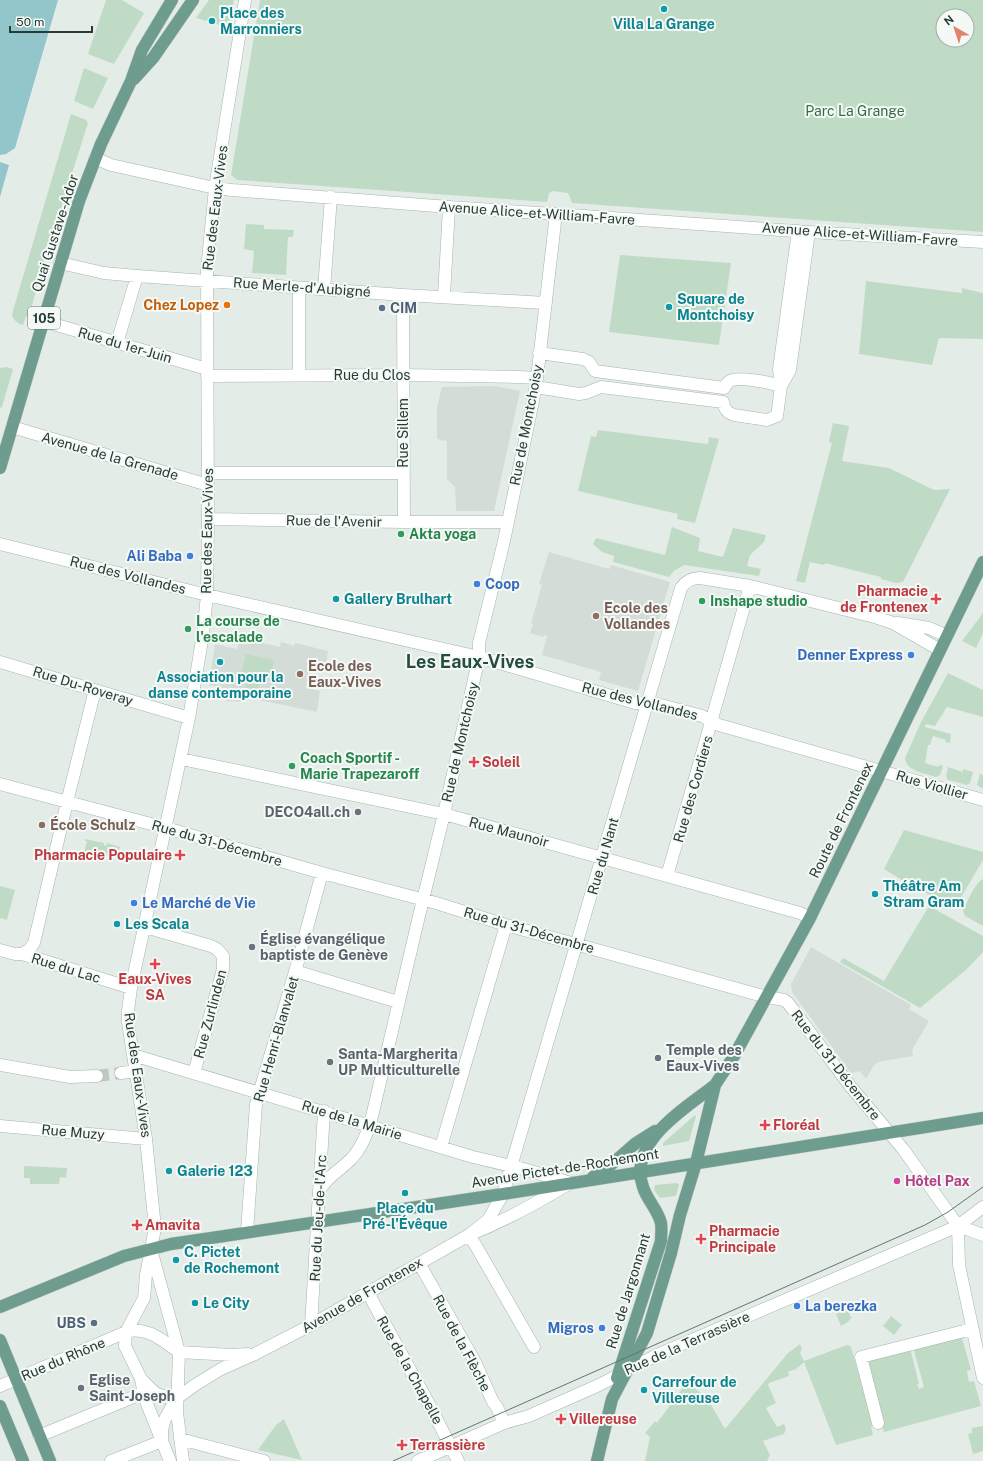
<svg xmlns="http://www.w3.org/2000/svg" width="983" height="1461" font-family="'Public Sans',sans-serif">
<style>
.built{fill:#d3dcd7}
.green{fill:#c0dbc5;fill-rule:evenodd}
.water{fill:#93c6cb}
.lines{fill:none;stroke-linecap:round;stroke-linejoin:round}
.minor-tunnel{stroke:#bec9c4;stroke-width:12;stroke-dasharray:12 6;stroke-linecap:butt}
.minor-casing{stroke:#a7b4ae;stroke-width:13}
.major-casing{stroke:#c2c8c6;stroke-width:13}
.minor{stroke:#fff;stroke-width:12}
.major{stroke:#6e9c8e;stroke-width:12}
.tram{stroke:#60776f;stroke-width:1}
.culture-dot{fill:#0f9aa8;stroke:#f5f9f6;stroke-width:1.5}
.food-dot{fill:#e8710a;stroke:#f5f9f6;stroke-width:1.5}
.service-dot{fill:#5c6f8a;stroke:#f5f9f6;stroke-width:1.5}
.leisure-dot{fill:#2e9e5b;stroke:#f5f9f6;stroke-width:1.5}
.shop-dot{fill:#3f7fe0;stroke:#f5f9f6;stroke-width:1.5}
.health-dot{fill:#e0444e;stroke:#f5f9f6;stroke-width:1.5}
.education-dot{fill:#8d6e63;stroke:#f5f9f6;stroke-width:1.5}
.worship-dot{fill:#6b7280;stroke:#f5f9f6;stroke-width:1.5}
.hotel-dot{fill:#d1479c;stroke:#f5f9f6;stroke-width:1.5}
.labels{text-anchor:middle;stroke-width:4;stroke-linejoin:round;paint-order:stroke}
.shield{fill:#f5f9f6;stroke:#64756e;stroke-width:1}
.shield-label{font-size:13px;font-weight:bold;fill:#263c34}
.culture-label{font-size:14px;font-weight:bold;fill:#0d838f;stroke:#f5f9f6;text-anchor:start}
.park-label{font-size:14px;fill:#346e47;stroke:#f5f9f6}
.street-label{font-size:14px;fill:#263c34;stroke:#f5f9f6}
.food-label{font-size:14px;font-weight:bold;fill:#c56008;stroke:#f5f9f6;text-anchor:end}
.service-label{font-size:14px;font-weight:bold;fill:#4e5e75;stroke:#f5f9f6;text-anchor:start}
.leisure-label{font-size:14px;font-weight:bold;fill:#27864d;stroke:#f5f9f6;text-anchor:start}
.shop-label{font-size:14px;font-weight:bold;fill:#366cbe;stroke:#f5f9f6;text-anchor:end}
.health-label{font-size:14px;font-weight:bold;fill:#be3a42;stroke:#f5f9f6;text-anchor:start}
.education-label{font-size:14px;font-weight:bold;fill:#785e54;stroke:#f5f9f6;text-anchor:start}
.worship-label{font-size:14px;font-weight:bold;fill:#5b616d;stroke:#f5f9f6;text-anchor:start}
.hotel-label{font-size:14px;font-weight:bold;fill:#b23c85;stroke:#f5f9f6;text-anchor:start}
.district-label{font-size:18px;font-weight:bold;fill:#244c3f;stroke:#f5f9f6}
</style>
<rect width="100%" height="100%" fill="#e4ece8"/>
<!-- built -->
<path class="built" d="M 495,386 L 520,391 L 494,511 L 456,511 L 455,487 L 447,479 L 447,441 L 440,440 L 437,438 L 437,407 L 442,387 Z
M 549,552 L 609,569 L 611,565 L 670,582 L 638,691 L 599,680 L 601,672 L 542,655 L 547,636 L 544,635 L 544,637 L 530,633 L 533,624 L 531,623 L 542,585 L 539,584 Z
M 240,638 L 280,647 L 281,642 L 294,646 L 295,643 L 328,651 L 326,664 L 311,661 L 306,688 L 320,691 L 317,712 L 245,697 L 244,702 L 226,701 L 228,689 L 209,685 L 215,644 L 237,649 Z
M 811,947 L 911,1005 L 909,1009 L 929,1021 L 912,1050 L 913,1056 L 878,1062 L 874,1065 L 866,1079 L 860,1071 L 851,1073 L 792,992 L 791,984 Z"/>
<!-- green -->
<path class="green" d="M 106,0 L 122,0 L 144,13 L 114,64 L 88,54 Z
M 209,0 L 234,0 L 228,27 L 196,18 Z
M 260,0 L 983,0 L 983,232 L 572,203 L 568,193 L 553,191 L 549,193 L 547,202 L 237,180 L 231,175 ZM 943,16 L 967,16 L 967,40 L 943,40 Z
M 84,68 L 108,78 L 93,109 L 74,101 Z
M 71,114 L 86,120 L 88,123 L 47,252 L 29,316 L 26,316 L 23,325 C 18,324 12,319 12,314 Z
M 246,224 L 264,225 L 264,229 L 294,230 L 293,237 L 288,237 L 286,275 L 252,273 L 254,251 L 244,249 Z
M 620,255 L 731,263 L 719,345 L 609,332 Z
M 866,281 L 962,293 L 962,288 L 983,293 L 983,339 L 939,338 L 932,365 L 859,354 Z
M 6,367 L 13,369 L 2,407 L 0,408 L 0,368 Z
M 833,423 L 849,426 L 842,461 L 889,468 L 934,490 L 950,489 L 903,582 L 896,583 L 881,579 L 881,577 L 825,563 L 824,565 L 810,562 L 805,583 L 796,581 L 832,443 L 829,442 Z
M 598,430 L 708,444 L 709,437 L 719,439 L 695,523 L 677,519 L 678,514 L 578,491 L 591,436 L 596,437 Z
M 672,527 L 700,538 L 698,551 L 723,557 L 733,528 L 766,535 L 764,542 L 750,555 L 747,566 L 761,569 L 759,576 L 684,565 L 674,571 L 669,577 L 613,562 L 614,556 L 602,552 L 593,544 L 596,538 L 665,555 Z
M 983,613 L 983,633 L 976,648 L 962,641 Z
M 246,654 L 274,660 L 270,680 L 241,673 Z
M 948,673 L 983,690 L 983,717 L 947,707 L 935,726 L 926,724 L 925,727 L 951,734 L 950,743 L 945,742 L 946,740 L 933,736 L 930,745 L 928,745 L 925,763 L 938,767 L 939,765 L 943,766 L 940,775 L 936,777 C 925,773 907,772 905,758 L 921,722 Z
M 246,681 L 260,682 L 258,691 L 245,688 Z
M 948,767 L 963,772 L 963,769 L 973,772 L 970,783 L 967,785 L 948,780 L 946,776 Z
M 980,774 L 983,775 L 983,789 L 977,785 Z
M 904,830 L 983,852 L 983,860 L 954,909 L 919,889 L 919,885 L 909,880 L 905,882 L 884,869 Z
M 85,839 L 104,843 L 104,845 L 106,846 L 107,843 L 120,847 L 117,858 L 84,852 L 87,841 L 85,841 Z
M 983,879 L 983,926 L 965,916 L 963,911 C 967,903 975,882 983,879 Z
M 0,886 L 15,890 L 7,920 L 0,918 Z
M 929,906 L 983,936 L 983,952 L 967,969 L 920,1008 L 840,962 L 843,958 L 884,981 Z
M 695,1115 L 696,1116 L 689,1141 L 663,1146 L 663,1143 Z
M 24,1166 L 67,1168 L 66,1178 L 60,1177 L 59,1184 L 30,1184 L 30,1178 L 24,1178 Z
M 677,1183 L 679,1185 L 676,1196 L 660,1198 L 654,1190 L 655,1185 Z
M 848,1309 L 851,1312 L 849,1315 L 852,1317 L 848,1322 L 841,1326 L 836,1314 Z
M 891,1316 L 902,1325 L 894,1335 L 883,1326 Z
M 961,1334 L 971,1370 L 967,1371 L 969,1382 L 974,1381 L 981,1406 L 884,1432 L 865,1364 L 868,1359 L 910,1348 L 919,1384 L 917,1384 L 919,1389 L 924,1387 L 913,1347 Z
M 800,1344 L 802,1349 L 800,1353 L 804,1361 L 844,1346 L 848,1345 L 851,1347 L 873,1424 L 871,1427 L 873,1435 L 836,1445 L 804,1362 L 796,1369 L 788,1372 L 789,1376 L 769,1383 L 768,1385 L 776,1403 L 766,1408 L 777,1427 L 784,1424 L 786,1429 L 784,1434 L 763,1441 L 770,1455 L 767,1461 L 645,1461 L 650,1437 L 645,1433 L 655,1421 L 657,1423 L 687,1382 L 707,1398 L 725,1429 L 788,1353 Z
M 284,1419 L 302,1460 L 258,1450 L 276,1425 Z
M 983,1426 L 983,1451 L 973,1454 L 968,1434 L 972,1433 L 972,1428 Z"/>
<!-- water -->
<path class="water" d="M 0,0 L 58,0 L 15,148 L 6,154 L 0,155 Z
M 0,162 L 9,165 L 0,197 Z"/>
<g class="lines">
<!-- minor-tunnel -->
<path class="minor-tunnel" d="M 97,1076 L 121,1073"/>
<!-- minor casing -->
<g class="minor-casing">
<path id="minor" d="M 95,158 L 111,165 L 215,188 L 232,190 L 449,207 L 570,215 L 809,232 L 983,242
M 60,263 L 104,273 L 137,276 L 403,295 L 546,303
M 299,288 L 299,375
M 324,289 L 331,197
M 403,295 L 404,522
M 444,296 L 449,207
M 43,321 L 207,369
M 117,343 L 137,276
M 539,353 L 583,359 L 589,362 L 595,371 L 724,388 C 726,386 727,382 730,381 C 738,376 772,383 781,386 L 779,369 L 798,231
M 207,376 L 403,375 L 519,377 L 537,378
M 536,387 L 579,394 L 586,393 L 601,387 L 723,402 C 725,409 726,412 734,415 L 767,420 L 777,416 L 781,386 L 790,370 L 809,232
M 12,427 L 208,485
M 208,473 L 403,473
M 208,519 L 404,522 L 508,522
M 0,544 L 207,595 L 479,657 L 635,703 L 657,704 L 702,716 L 719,725 L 983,800
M 898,623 L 929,628 L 947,636
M 0,662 L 189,718
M 181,759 L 444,814 L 800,913 L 810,918
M 0,784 L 166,828 L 322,873 L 436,903 L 506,925 L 767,997 L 784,1000 L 788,1003 L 851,1087 L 903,1149 L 958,1226
M 667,876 L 750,586
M 145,927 L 211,946 L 217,949 L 223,956 L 223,969 L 194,1073
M 0,950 L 15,954 L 22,954 L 131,988
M 22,954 L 29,950 L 34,943 L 67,802 L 95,690
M 295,971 L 398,1002
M 133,1055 L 473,1157 L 524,1169 L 571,1183
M 0,1065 L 70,1077 L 97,1076
M 121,1073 L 137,1071
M 0,1126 L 146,1139
M 441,1147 L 506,925
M 319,1191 C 327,1176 341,1170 352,1158 C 361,1149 365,1137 370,1125 L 419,916 L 444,814 L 479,657 L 479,643 L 504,541 L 533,401 L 537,378 L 556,214
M 958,1226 L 959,1265 L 983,1378
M 958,1226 L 983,1235
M 247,1232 L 256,1104 L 297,965 L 322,873
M 469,1235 L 488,1220 L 503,1194 L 681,588 C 686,581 691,578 700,578 L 750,586 L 875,617 L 893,623 L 940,650
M 469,1235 L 476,1246 L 534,1347
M 152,1253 L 179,1352 L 177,1412 L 183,1461
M 419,1263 L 475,1362 L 493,1402 L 497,1407 L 504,1423
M 368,1293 L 430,1406 L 458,1461
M 311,1325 L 324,1111
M 179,1352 L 232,1355 L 248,1354
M 141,1379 C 155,1393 156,1397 177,1398
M 0,1386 L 126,1332 C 147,1326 162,1340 179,1352
M 878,1423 L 861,1357 L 972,1329
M 39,1436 L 143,1393
M 162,1439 L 162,1430 L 165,1419 L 170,1410 L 177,1398 L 195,1385 L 221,1369 L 255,1354 L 311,1325 L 469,1235 C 504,1221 537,1203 570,1183
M 180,1439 L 264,1461
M 111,1461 L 162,1441
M 170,1461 L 145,1399 L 141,1379 L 125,1346 L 126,1332 L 144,1298 L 146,1275 L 155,1228 L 146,1139 L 128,1022 L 128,1011 L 131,988 L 189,718 L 203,634 L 207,595 L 208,519 L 207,270 L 215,188 L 245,0
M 418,1461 L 504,1423 L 529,1416 L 599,1385 L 657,1355 L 958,1226 L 983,1207"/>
</g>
<!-- major casing -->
<g class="major-casing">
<path id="major" d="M 134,79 L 153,58 L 193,0
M 0,468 L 79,201 L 101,144 L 131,81 L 142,50 L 172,0
M 593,1177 L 605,1170 L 636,1143 L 655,1131
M 0,1307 L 124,1256 L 171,1244 L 503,1194 L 983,1118
M 0,1340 L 50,1461
M 617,1378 L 661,1241 C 661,1235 662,1229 661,1223 C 658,1210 647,1200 643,1187 C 627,1142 686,1108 715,1085
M 0,1406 L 23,1461
M 597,1461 L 612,1399 L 647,1333 L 671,1253 L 680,1215 L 696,1163 L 715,1085 L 734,1056 L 810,918 L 983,562"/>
</g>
<!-- minor -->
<use href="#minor" class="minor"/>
<!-- major -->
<use href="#major" class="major"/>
<!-- tram -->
<path class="tram" d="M 393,1461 L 925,1225 L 948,1212 L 983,1187"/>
</g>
<!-- markers -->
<g class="culture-dot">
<circle cx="664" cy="9" r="4"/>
<circle cx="212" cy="21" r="4"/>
<circle cx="669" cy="307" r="4"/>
<circle cx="336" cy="599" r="4"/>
<circle cx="220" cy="662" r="4"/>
<circle cx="875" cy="894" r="4"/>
<circle cx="117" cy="924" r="4"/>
<circle cx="169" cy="1171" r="4"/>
<circle cx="405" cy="1193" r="4"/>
<circle cx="176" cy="1260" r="4"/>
<circle cx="195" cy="1303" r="4"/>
<circle cx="644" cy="1390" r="4"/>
</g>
<circle class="food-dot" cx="227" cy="305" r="4"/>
<g class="service-dot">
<circle cx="382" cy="308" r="4"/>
<circle cx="94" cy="1323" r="4"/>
</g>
<g class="leisure-dot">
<circle cx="401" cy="534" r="4"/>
<circle cx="702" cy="601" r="4"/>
<circle cx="188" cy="629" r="4"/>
<circle cx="292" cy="766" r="4"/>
</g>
<g class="shop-dot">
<circle cx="190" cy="556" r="4"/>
<circle cx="477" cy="584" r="4"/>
<circle cx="911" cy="655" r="4"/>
<circle cx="134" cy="903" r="4"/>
<circle cx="797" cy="1306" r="4"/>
<circle cx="602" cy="1328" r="4"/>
</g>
<g class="health-dot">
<path d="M934 593h4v4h4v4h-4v4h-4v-4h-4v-4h4z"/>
<path d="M472 756h4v4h4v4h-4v4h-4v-4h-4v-4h4z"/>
<path d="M178 849h4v4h4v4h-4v4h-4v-4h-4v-4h4z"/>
<path d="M153 958h4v4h4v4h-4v4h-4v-4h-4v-4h4z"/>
<path d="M763 1119h4v4h4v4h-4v4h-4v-4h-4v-4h4z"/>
<path d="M135 1219h4v4h4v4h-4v4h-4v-4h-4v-4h4z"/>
<path d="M699 1233h4v4h4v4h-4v4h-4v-4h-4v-4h4z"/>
<path d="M559 1413h4v4h4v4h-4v4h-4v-4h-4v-4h4z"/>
<path d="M400 1439h4v4h4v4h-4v4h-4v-4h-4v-4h4z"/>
</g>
<g class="education-dot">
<circle cx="596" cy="616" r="4"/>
<circle cx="300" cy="674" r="4"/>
<circle cx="42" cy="825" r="4"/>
</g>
<g class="worship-dot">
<circle cx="358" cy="812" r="4"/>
<circle cx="252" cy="947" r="4"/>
<circle cx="658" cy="1058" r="4"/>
<circle cx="330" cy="1062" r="4"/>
<circle cx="81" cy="1388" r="4"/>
</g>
<circle class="hotel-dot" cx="897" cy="1181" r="4"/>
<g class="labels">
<!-- shield labels -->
<rect class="shield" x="28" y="307" width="32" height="22" rx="3"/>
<g class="shield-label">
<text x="44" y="323">105</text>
</g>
<!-- culture labels -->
<g class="culture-label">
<text x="220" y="18">Place des<tspan x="220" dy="16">Marronniers</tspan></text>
<text x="664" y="29" text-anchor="middle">Villa La Grange</text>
<text x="677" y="304">Square de<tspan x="677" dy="16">Montchoisy</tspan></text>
<text x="344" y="604">Gallery Brulhart</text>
<text x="220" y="682" text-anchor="middle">Association pour la<tspan x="220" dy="16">danse contemporaine</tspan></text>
<text x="883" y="891">Théâtre Am<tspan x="883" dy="16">Stram Gram</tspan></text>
<text x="125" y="929">Les Scala</text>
<text x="177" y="1176">Galerie 123</text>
<text x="405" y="1213" text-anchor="middle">Place du<tspan x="405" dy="16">Pré-l'Évêque</tspan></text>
<text x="184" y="1257">C. Pictet<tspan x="184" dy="16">de Rochemont</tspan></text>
<text x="203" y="1308">Le City</text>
<text x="652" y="1387">Carrefour de<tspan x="652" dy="16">Villereuse</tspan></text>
</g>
<!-- park labels -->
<g class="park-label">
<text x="855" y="116">Parc La Grange</text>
</g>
<!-- street labels -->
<g class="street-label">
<text transform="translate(215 208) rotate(-83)" y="5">Rue des Eaux-Vives</text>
<text transform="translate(537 213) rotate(4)" y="5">Avenue Alice-et-William-Favre</text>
<text transform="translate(55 233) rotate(-72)" y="5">Quai Gustave-Ador</text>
<text transform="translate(860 234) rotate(4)" y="5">Avenue Alice-et-William-Favre</text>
<text transform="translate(302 287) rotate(4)" y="5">Rue Merle-d'Aubigné</text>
<text transform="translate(125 345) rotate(16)" y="5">Rue du 1er-Juin</text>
<text x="372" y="380">Rue du Clos</text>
<text transform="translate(526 425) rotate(-79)" y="5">Rue de Montchoisy</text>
<text transform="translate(403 433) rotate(-90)" y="5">Rue Sillem</text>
<text transform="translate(110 456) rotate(16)" y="5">Avenue de la Grenade</text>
<text transform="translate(334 521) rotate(1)" y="5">Rue de l'Avenir</text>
<text transform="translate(207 531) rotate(-89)" y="5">Rue des Eaux-Vives</text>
<text transform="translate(128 575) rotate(14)" y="5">Rue des Vollandes</text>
<text transform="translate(83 686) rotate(17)" y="5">Rue Du-Roveray</text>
<text transform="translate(640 701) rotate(14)" y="5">Rue des Vollandes</text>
<text transform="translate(460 742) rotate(-77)" y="5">Rue de Montchoisy</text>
<text transform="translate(932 785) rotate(16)" y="5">Rue Viollier</text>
<text transform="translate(693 789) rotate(-74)" y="5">Rue des Cordiers</text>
<text transform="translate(841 820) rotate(-64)" y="5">Route de Frontenex</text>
<text transform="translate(509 832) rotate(15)" y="5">Rue Maunoir</text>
<text transform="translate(217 843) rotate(16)" y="5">Rue du 31-Décembre</text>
<text transform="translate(603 856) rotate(-74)" y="5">Rue du Nant</text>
<text transform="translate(529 930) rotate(16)" y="5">Rue du 31-Décembre</text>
<text transform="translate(66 968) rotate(17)" y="5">Rue du Lac</text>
<text transform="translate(210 1014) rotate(-75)" y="5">Rue Zurlinden</text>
<text transform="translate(276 1039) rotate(-74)" y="5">Rue Henri-Blanvalet</text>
<text transform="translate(836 1065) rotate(52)" y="5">Rue du 31-Décembre</text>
<text transform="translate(138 1075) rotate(82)" y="5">Rue des Eaux-Vives</text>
<text transform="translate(352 1120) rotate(17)" y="5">Rue de la Mairie</text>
<text transform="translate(73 1132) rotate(5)" y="5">Rue Muzy</text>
<text transform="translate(565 1168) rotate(-9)" y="5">Avenue Pictet-de-Rochemont</text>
<text transform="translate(318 1218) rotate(-87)" y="5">Rue du Jeu-de-l'Arc</text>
<text transform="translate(628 1291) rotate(-73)" y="5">Rue de Jargonnant</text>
<text transform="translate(362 1295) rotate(-30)" y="5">Avenue de Frontenex</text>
<text transform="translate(462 1343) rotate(62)" y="5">Rue de la Flèche</text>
<text transform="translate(687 1343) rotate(-24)" y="5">Rue de la Terrassière</text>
<text transform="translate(63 1359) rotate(-23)" y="5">Rue du Rhône</text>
<text transform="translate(410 1370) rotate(61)" y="5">Rue de la Chapelle</text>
</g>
<!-- food labels -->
<g class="food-label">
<text x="219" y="310">Chez Lopez</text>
</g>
<!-- service labels -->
<g class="service-label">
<text x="390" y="313">CIM</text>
<text x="86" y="1328" text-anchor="end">UBS</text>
</g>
<!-- leisure labels -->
<g class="leisure-label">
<text x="409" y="539">Akta yoga</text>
<text x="710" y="606">Inshape studio</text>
<text x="196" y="626">La course de<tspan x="196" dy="16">l'escalade</tspan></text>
<text x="300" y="763">Coach Sportif -<tspan x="300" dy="16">Marie Trapezaroff</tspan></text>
</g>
<!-- shop labels -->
<g class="shop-label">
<text x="182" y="561">Ali Baba</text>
<text x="485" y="589" text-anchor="start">Coop</text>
<text x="903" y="660">Denner Express</text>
<text x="142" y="908" text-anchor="start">Le Marché de Vie</text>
<text x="805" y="1311" text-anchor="start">La berezka</text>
<text x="594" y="1333">Migros</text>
</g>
<!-- health labels -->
<g class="health-label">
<text x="928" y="596" text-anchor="end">Pharmacie<tspan x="928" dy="16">de Frontenex</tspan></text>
<text x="482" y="767">Soleil</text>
<text x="172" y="860" text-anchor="end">Pharmacie Populaire</text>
<text x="155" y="984" text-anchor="middle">Eaux-Vives<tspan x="155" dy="16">SA</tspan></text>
<text x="773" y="1130">Floréal</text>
<text x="145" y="1230">Amavita</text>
<text x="709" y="1236">Pharmacie<tspan x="709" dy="16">Principale</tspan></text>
<text x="569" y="1424">Villereuse</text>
<text x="410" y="1450">Terrassière</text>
</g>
<!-- education labels -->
<g class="education-label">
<text x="604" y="613">Ecole des<tspan x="604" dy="16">Vollandes</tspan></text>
<text x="308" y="671">Ecole des<tspan x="308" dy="16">Eaux-Vives</tspan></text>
<text x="50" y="830">École Schulz</text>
</g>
<!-- worship labels -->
<g class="worship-label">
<text x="350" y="817" text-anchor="end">DECO4all.ch</text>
<text x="260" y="944">Église évangélique<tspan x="260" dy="16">baptiste de Genève</tspan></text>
<text x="666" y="1055">Temple des<tspan x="666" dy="16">Eaux-Vives</tspan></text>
<text x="338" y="1059">Santa-Margherita<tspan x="338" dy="16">UP Multiculturelle</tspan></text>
<text x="89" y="1385">Eglise<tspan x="89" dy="16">Saint-Joseph</tspan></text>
</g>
<!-- hotel labels -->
<g class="hotel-label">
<text x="905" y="1186">Hôtel Pax</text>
</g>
<!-- district labels -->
<g class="district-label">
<text x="470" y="668">Les Eaux-Vives</text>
</g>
</g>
<!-- north arrow -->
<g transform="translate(955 28) rotate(321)"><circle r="19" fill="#f5f9f6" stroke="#a2ada8"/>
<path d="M0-3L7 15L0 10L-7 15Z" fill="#e2816c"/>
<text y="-6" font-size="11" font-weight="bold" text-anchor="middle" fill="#263c34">N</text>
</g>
<!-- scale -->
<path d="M10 26v6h82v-6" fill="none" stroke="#263c34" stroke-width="2"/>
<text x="16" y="26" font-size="12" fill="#263c34" stroke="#f5f9f6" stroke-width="3" paint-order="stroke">50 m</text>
</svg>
